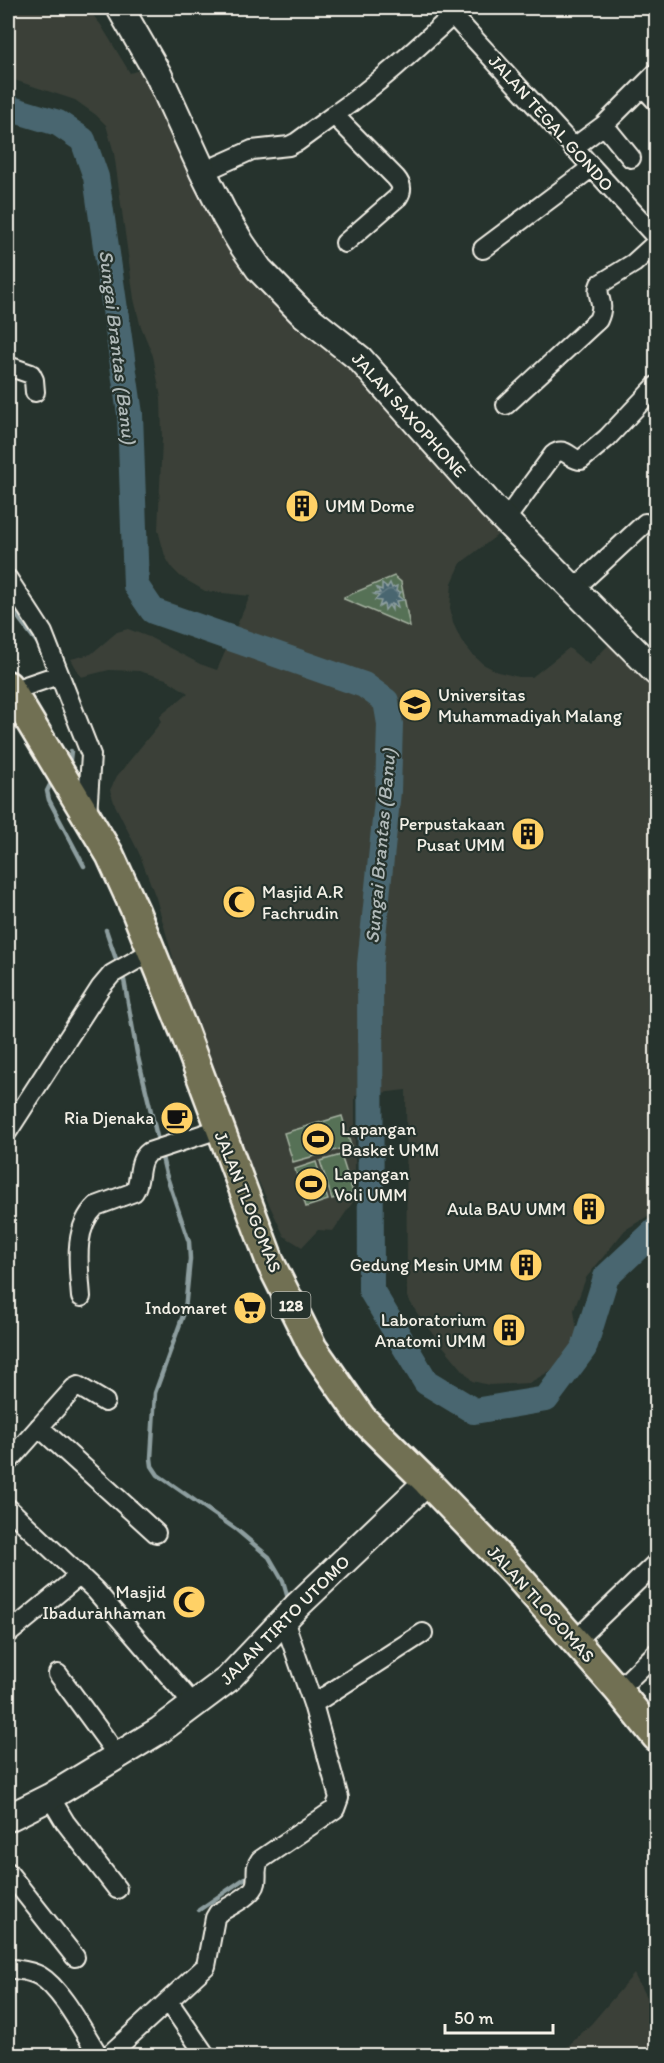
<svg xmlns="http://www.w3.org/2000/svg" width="664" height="2063" font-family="Itim,sans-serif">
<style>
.built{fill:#3a4038}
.garden{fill:#567157;stroke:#a5b1a0;stroke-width:1.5}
.water{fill:url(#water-waves);stroke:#8d9e9f;stroke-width:1.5}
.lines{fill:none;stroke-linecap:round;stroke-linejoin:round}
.stream{stroke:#8d9e9f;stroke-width:4.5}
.river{stroke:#49666f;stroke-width:26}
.street-casing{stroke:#f4f1e8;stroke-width:22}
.secondary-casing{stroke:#f4f1e8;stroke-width:30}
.primary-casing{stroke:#f4f1e8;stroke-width:32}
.street{stroke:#26332d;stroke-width:18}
.secondary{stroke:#26332d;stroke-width:26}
.primary{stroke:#716f52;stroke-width:27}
.labels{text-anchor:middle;stroke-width:4.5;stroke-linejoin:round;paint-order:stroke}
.shield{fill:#26332d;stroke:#b6b8b0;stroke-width:1.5}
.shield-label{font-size:16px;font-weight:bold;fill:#f4f1e8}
.street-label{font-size:18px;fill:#f4f1e8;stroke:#26332d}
.poi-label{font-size:18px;fill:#f4f1e8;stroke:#26332d;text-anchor:end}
.water-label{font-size:20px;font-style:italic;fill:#b0b9b8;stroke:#26332d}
</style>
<defs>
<pattern id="water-waves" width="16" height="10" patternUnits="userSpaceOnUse" patternTransform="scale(1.5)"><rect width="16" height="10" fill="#49666f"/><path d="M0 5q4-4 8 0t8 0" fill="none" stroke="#647c84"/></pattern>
</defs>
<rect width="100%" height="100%" fill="#26332d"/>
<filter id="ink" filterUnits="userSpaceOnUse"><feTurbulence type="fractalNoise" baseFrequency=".0167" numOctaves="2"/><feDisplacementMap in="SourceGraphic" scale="12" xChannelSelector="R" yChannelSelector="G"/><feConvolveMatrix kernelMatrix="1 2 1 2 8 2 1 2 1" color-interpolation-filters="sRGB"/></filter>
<g filter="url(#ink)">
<!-- built -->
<path class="built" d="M 8,8 L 87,8 L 101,25 L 130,73 L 145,68 L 225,226 L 342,347 L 508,527 L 461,563 L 452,583 L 450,608 L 453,623 L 461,640 L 473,655 L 483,664 L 498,672 L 519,677 L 532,677 L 569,648 L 589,665 L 615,638 L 656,680 L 656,1211 L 625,1230 L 586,1278 L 574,1310 L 579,1345 L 575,1355 L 571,1359 L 529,1383 L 489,1385 L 472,1381 L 422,1321 L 407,1297 L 406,1090 L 355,1096 L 355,1199 L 333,1231 L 318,1230 L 302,1247 L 284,1236 L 247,1157 L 194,1032 L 156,898 L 139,853 L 115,805 L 110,790 L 117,776 L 161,722 L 160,716 L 188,693 L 166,679 L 139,671 L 109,670 L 81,677 L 71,659 L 91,654 L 117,632 L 128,629 L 149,637 L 200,664 L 217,670 L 250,596 L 205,591 L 181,577 L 172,568 L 165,556 L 158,530 L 162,439 L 161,398 L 153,356 L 140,324 L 134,299 L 114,153 L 106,125 L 96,115 L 75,100 L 8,78 Z
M 634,1974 L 648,2001 L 656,1997 L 656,2055 L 559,2055 L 591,2024 Z"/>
<!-- garden -->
<path class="garden" d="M 394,576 L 401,582 L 410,627 L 344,599 L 344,597 Z
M 342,1116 L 351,1146 L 293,1162 L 284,1133 Z
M 341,1155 L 353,1193 L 332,1199 L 320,1161 Z
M 316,1162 L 328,1200 L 306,1207 L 295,1169 Z"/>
<!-- water -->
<path class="water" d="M 390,583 L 392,588 L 397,586 L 396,591 L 401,592 L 398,596 L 403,600 L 396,601 L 398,607 L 392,604 L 392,610 L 389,605 L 385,610 L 384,604 L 379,607 L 381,601 L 375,600 L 379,596 L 374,594 L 380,593 L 377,588 L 382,590 L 382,584 L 387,588 Z"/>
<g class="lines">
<!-- stream -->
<path class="stream" d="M 8,604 L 39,645
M 66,764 L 70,760 L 71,751
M 53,779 L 47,791 L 49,800 L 84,866
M 106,930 L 116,959
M 124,980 L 137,1053 L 159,1145
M 161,1153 L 166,1174 L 189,1242 L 190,1259 L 185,1310 L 155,1393 L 151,1458 L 152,1466 L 158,1475 L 237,1530 L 269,1557 L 283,1581 L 289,1602
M 199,1910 L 251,1874"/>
<!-- river -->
<path class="river" d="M 8,108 L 58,123 L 83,140 L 96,177 L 130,414 L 136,586 L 153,611 L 364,685 L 386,701 L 390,724 L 388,791 L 370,964 L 371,1290 L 426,1382 L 474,1411 L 546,1399 L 584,1348 L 606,1277 L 656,1230"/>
<!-- street casing -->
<g class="street-casing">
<path id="street" d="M 446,8 L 656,237
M 643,87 L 656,101
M 604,125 L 631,158
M 573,148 L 604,125 L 656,73
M 203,172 L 252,150 L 289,146 L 297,142 L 334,115
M 345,243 L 398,197 C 403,190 402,185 396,178 L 334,115 C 377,85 415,50 453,15
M 483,249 L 591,168
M 8,366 L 31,374 L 34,380 L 35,392
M 506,405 L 598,320 C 607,301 594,296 600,284 L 634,263 L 656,243
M 506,519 L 553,455 C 565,445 570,460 581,460 L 607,438 L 656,386
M 8,579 L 43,633 L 91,755 L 87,815
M 575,588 L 645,523
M 8,692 L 58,675
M 8,1131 L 101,987 L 112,974 L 152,951
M 81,1297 C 79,1268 72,1229 96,1206 L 134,1192 C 142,1180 136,1161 149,1152 L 219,1129
M 39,1427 L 156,1533
M 8,1462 L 74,1388 L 78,1386 L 105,1402
M 8,1508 L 95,1590 L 193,1704
M 8,1634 L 80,1575
M 575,1641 L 656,1563
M 58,1674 L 118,1756
M 618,1690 L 656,1653
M 313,1704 L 423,1633
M 50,1797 L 65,1822 L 117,1889
M 8,1872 L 75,1957
M 8,1968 C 18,1970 30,1970 40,1976 C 62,1989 84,2033 99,2056
M 169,2002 L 206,2056
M 108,2056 L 206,1966 L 215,1918 L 218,1913 C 228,1907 254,1895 256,1883 C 258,1874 254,1868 260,1860 L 335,1809 L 339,1798 L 313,1704 L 284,1620"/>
</g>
<!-- secondary casing -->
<g class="secondary-casing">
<path id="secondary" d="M 120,8 L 158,74 L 203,172 L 225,216 L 241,243 L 259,269 L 301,312 L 360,359 L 492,507 L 656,672
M 8,1818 L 50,1797 L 160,1730 L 228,1679 L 297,1606 L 427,1482"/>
</g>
<!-- primary casing -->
<g class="primary-casing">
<path id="primary" d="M 8,685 L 110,855 L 135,910 L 183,1029 L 271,1264 L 313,1348 L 362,1418 L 427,1482 L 514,1572 L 618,1690 L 656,1737"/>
</g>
<!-- street -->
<use href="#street" class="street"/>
<!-- secondary -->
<use href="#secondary" class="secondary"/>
<!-- primary -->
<use href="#primary" class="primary"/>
</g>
</g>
<!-- icons -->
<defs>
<g id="building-disc" transform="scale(1.725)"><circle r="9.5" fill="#ffd166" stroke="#26332d"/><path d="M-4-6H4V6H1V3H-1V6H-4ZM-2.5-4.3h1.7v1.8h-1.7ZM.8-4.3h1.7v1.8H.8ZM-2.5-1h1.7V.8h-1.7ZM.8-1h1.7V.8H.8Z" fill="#111"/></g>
<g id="university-disc" transform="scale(1.725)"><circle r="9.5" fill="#ffd166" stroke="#26332d"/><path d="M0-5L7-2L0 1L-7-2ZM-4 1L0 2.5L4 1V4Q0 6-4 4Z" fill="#111"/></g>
<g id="mosque-disc" transform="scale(1.725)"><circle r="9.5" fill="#ffd166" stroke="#26332d"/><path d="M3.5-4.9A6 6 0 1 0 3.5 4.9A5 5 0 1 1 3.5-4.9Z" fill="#111"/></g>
<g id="cafe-disc" transform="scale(1.725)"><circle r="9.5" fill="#ffd166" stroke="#26332d"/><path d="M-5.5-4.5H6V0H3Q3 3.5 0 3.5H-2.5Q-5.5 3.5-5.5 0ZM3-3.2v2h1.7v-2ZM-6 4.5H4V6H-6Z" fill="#111"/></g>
<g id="stadium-disc" transform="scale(1.725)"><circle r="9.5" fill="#ffd166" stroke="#26332d"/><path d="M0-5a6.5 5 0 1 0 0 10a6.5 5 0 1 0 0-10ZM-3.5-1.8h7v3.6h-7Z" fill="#111"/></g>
<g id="supermarket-disc" transform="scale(1.725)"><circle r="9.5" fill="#ffd166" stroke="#26332d"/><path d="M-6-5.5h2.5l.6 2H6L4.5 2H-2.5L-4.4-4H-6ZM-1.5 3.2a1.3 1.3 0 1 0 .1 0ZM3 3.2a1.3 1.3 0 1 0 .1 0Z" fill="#111"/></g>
</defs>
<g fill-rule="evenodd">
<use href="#building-disc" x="302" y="506"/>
<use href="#university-disc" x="415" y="705"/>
<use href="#building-disc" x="528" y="834"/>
<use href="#mosque-disc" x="239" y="902"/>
<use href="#cafe-disc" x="177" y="1118"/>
<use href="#stadium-disc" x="318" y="1139"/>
<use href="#stadium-disc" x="311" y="1184"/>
<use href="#building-disc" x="589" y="1209"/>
<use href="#building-disc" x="526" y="1265"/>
<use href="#supermarket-disc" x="250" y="1308"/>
<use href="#building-disc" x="509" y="1330"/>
<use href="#mosque-disc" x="189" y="1602"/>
</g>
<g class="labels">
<!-- shield labels -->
<rect class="shield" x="271.5" y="1292" width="39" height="26" rx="4.5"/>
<g class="shield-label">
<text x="291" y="1311">128</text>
</g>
<!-- street labels -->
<g class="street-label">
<text transform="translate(551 123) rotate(48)" y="6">JALAN TEGAL GONDO</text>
<text transform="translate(409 415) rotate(48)" y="6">JALAN SAXOPHONE</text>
<text transform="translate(248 1202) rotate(68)" y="6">JALAN TLOGOMAS</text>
<text transform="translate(541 1604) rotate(48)" y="6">JALAN TLOGOMAS</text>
<text transform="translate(285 1620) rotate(-45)" y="6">JALAN TIRTO UTOMO</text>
</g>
<!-- poi labels -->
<g class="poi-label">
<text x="325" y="512" text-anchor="start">UMM Dome</text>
<text x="438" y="701" text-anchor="start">Universitas<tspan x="438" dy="21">Muhammadiyah Malang</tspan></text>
<text x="505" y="830">Perpustakaan<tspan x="505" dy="21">Pusat UMM</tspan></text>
<text x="262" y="898" text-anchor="start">Masjid A.R<tspan x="262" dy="21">Fachrudin</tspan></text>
<text x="154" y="1124">Ria Djenaka</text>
<text x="341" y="1135" text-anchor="start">Lapangan<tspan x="341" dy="21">Basket UMM</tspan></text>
<text x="334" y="1180" text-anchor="start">Lapangan<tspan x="334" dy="21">Voli UMM</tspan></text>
<text x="566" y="1215">Aula BAU UMM</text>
<text x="503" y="1271">Gedung Mesin UMM</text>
<text x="227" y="1314">Indomaret</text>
<text x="486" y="1326">Laboratorium<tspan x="486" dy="21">Anatomi UMM</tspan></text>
<text x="166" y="1598">Masjid<tspan x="166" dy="21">Ibadurahhaman</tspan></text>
</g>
<!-- water labels -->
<g class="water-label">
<text transform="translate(118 347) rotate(83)" y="7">Sungai Brantas (Banu)</text>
<text transform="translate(380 846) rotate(-85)" y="7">Sungai Brantas (Banu)</text>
</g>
</g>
<!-- margin -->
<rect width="664" height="2063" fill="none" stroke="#26332d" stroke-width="30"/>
<rect x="15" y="15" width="634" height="2033" fill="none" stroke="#f4f1e8" stroke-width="2" filter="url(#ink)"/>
<!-- scale -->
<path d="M445 2024v9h108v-9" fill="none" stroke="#f4f1e8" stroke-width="3"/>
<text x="454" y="2024" font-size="18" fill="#f4f1e8" stroke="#26332d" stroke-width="4.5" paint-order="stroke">50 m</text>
</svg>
